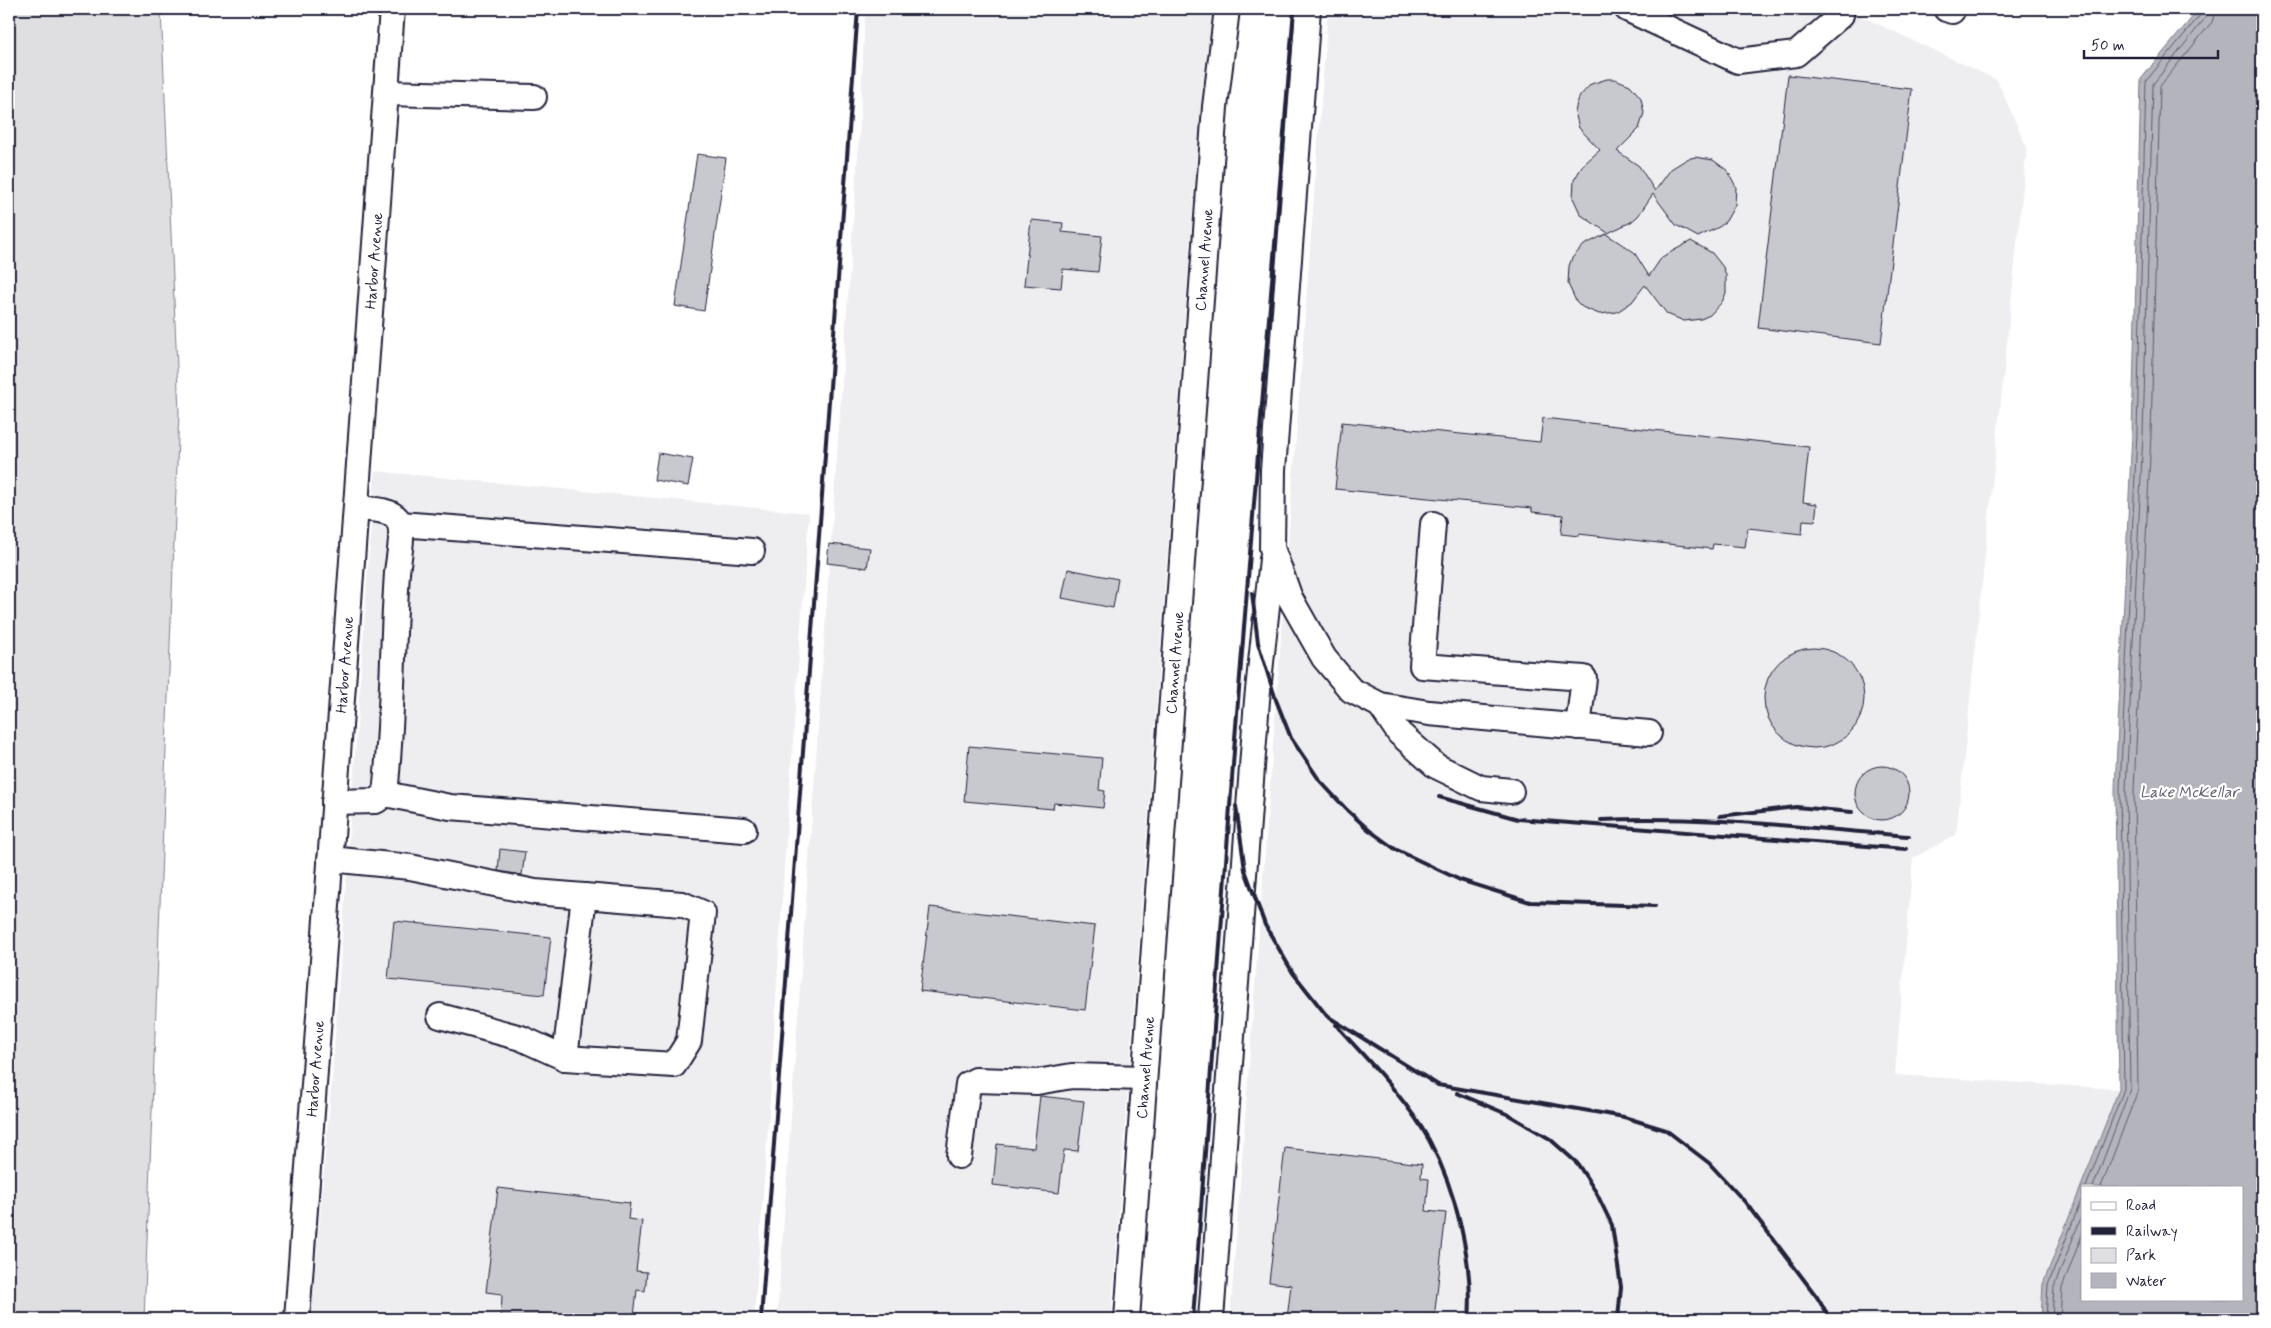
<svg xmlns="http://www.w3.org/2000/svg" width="2271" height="1328" font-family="Mynerve,sans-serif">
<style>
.built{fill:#eeeef1}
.green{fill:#dfdfe2;stroke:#80808e}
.water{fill:#b4b4bc;stroke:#7a7a88;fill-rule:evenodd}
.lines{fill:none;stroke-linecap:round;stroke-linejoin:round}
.shore{stroke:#5c5c6f;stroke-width:1}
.building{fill:#c8c8cf;stroke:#22223b}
.minor-casing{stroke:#22223b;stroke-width:28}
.minor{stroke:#fff;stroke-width:24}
.rail{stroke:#22223b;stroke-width:4}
.labels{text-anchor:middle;stroke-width:4.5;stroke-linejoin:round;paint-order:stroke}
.street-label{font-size:15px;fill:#22223b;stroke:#fff}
.water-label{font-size:16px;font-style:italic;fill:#5c5c6f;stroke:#fff}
</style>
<rect width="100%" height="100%" fill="#fff"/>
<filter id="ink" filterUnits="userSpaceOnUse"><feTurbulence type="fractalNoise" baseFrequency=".02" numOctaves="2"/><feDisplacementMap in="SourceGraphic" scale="10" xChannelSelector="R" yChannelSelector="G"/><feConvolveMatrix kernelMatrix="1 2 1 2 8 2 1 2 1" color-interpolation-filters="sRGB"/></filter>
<g filter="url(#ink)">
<!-- built -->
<path class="built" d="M 865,9 L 1215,9 L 1197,151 L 1111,1319 L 777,1319 L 860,124 Z
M 1328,9 L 1846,9 L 1997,80 L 2027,148 L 1956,835 L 1913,858 L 1895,1075 L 2119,1089 L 2043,1284 L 2041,1319 L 1230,1319 Z
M 375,471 L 809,513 L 785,853 L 770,1099 L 754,1319 L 311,1319 L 333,1066 Z"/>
<!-- green -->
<path class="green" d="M 9,9 L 161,9 L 179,412 L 144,1319 L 9,1319 Z"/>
<!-- water -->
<path class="water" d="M 2199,9 L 2262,9 L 2262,1319 L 2041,1319 L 2043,1284 L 2119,1089 L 2115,789 L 2132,433 L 2141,79 ZM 2082,1187 L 2242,1187 L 2242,1299 L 2082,1299 Z"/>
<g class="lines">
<!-- shore -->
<path class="shore" d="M 2086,1187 L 2124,1089 L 2120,789 L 2137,433 L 2146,81 L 2201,14 L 2203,9
M 2093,1187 L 2130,1089 L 2126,789 L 2143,434 L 2153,84 L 2206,17 L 2209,9
M 2101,1187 L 2138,1090 L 2134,789 L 2151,434 L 2160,86 L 2212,22 L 2216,9
M 2046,1319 L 2048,1285 L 2082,1198
M 2052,1319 L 2054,1287 L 2082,1215
M 2060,1319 L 2062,1288 L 2082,1235"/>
</g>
<!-- building -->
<path class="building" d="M 1788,75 L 1912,89 L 1881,343 L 1758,328 Z
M 1607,79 L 1615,79 L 1630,85 L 1641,98 L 1644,113 L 1639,129 L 1617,151 L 1639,166 L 1655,191 L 1671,169 L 1687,159 L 1695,157 L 1713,160 L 1728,171 L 1736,187 L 1735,205 L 1726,221 L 1719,227 L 1698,237 L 1676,225 L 1653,194 L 1638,216 L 1631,222 L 1608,233 L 1581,215 L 1573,198 L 1574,180 L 1583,165 L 1600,150 L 1579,128 L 1575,112 L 1577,103 L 1580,96 L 1591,84 Z
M 697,154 L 726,158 L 704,311 L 675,306 Z
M 1031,220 L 1063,223 L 1062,232 L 1102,236 L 1098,272 L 1063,269 L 1061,288 L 1024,285 Z
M 1606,234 L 1634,252 L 1649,276 L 1662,257 L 1691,241 L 1712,253 L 1723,267 L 1726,275 L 1726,293 L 1722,302 L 1710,315 L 1701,319 L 1684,321 L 1667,314 L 1645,285 L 1632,302 L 1617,312 L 1599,314 L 1582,307 L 1576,301 L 1568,284 L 1569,266 L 1572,258 L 1584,245 Z
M 1543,418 L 1809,447 L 1803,502 L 1817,504 L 1815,521 L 1803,520 L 1802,534 L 1748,528 L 1745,547 L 1713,544 L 1712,549 L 1579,534 L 1579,536 L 1561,534 L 1563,515 L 1532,512 L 1532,508 L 1335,489 L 1342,422 L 1540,442 Z
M 658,453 L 693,459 L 688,486 L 654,480 Z
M 829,544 L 870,548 L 867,568 L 827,563 Z
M 1068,569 L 1118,579 L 1113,608 L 1062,598 Z
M1764 698a50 50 0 1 1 100 0a50 50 0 1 1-100 0Z
M 969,746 L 1102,758 L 1099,790 L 1105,791 L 1103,808 L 1054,803 L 1053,809 L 964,801 Z
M1855 793a27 27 0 1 1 54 0a27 27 0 1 1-54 0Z
M 500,849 L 525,852 L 522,875 L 498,871 Z
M 930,907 L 1095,926 L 1085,1010 L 920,991 Z
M 394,921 L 551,937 L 544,995 L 388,979 Z
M 1040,1096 L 1084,1101 L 1078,1151 L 1064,1150 L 1059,1193 L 993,1185 L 997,1144 L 1034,1148 Z
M 1285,1148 L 1422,1164 L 1421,1178 L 1429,1179 L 1426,1211 L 1446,1213 L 1434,1319 L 1287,1319 L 1291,1285 L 1269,1282 Z
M 498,1188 L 630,1203 L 628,1219 L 642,1221 L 636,1271 L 647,1272 L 645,1291 L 637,1290 L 634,1316 L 622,1314 L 621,1319 L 501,1319 L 502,1294 L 486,1292 Z"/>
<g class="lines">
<!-- minor casing -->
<g class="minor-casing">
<g id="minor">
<path d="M 1308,9 L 1273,470 L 1272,548 L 1290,598 L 1324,658 L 1351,690 L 1380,705 L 1429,713 L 1649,733"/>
<path d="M 1627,9 L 1738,61 L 1796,54 L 1841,15 L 1842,9"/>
<path d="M 1946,9 L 1952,11"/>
<path d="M 386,93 L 534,97"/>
<path d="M 400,524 L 752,551"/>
<path d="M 1433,524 L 1422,666 L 1584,678 L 1578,727"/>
<path d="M 1380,705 L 1399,733 L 1436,766 L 1481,788 L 1511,791"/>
<path d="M 385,794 L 450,807 L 744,830"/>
<path d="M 334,802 L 376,801 L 385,794 C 393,720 392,647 397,573 C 398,560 405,531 398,520 C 392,509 367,509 356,508"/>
<path d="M 330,859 L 410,867 L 535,892 L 682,904 L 703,913 L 689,1041 L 674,1065 L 565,1058 L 521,1038 L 440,1016"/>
<path d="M 565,1058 L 584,896"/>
<path d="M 959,1156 L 968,1084 L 976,1080 L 1037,1082 L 1072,1076 L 1144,1078"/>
<path id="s1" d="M 297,1319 L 392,9"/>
<path id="s2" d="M 1127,1319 L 1215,107 L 1227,9"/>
<path d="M 1211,1319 L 1257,700 L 1272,559"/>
</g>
</g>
<!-- minor -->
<use href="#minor" class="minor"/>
<!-- rail -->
<path class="rail" d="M 1252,593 L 1258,643 L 1276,700 L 1291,738 L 1320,781 L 1347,810 L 1369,830 L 1395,849 L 1460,880 L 1530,902 L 1655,906
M 1439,797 L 1518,819 L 1906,849
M 1236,806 L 1245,870 L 1265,925 L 1293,973 L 1327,1016 L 1438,1085 L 1624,1117 L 1666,1130 L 1709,1163 L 1745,1202 L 1817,1297 L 1830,1319
M 1720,816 L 1796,807 L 1852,812
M 1601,820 C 1704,815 1807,828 1909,836
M 1336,1025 C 1368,1061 1405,1097 1429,1140 C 1456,1190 1474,1263 1469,1319
M 1457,1093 L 1509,1115 L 1550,1139 L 1577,1163 L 1596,1192 L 1612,1225 L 1621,1287 L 1618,1319
M 761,1319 L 858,9
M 1193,1319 L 1234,751 L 1294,9"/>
</g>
</g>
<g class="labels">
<!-- street labels -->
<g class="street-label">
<text dy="5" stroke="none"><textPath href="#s1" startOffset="1061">Harbor Avenue</textPath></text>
<text dy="5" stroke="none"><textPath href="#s2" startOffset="1062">Channel Avenue</textPath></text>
<text dy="5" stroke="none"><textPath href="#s1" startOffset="656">Harbor Avenue</textPath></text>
<text dy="5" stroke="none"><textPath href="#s2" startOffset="658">Channel Avenue</textPath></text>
<text dy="5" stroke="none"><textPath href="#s1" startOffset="251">Harbor Avenue</textPath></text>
<text dy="5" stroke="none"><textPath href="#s2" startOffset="252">Channel Avenue</textPath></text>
</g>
<!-- water labels -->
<g class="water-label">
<text x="2189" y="797">Lake McKellar</text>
</g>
</g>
<!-- margin -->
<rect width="2271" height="1328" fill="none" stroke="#fff" stroke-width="30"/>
<rect x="15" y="15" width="2241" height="1298" fill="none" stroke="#22223b" stroke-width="2" filter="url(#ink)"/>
<!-- legend -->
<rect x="2081" y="1186" width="162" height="115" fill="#ffffff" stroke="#a7a7b1"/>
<rect x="2091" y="1202" width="25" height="8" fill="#ffffff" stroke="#a7a7b1"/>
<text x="2126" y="1210" font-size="15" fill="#22223b">Road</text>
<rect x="2091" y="1227" width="25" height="8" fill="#22223b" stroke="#a7a7b1"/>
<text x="2126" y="1236" font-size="15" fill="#22223b">Railway</text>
<rect x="2091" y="1248" width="25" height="15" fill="#dfdfe2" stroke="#a7a7b1"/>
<text x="2126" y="1260" font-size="15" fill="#22223b">Park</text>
<rect x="2091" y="1273" width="25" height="15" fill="#b4b4bc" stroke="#a7a7b1"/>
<text x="2126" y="1286" font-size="15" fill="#22223b">Water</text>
<!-- scale -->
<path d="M2084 50v8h134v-8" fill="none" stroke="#22223b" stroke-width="2.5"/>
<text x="2091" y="50" font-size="15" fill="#22223b" stroke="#ffffff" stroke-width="4" paint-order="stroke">50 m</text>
</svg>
